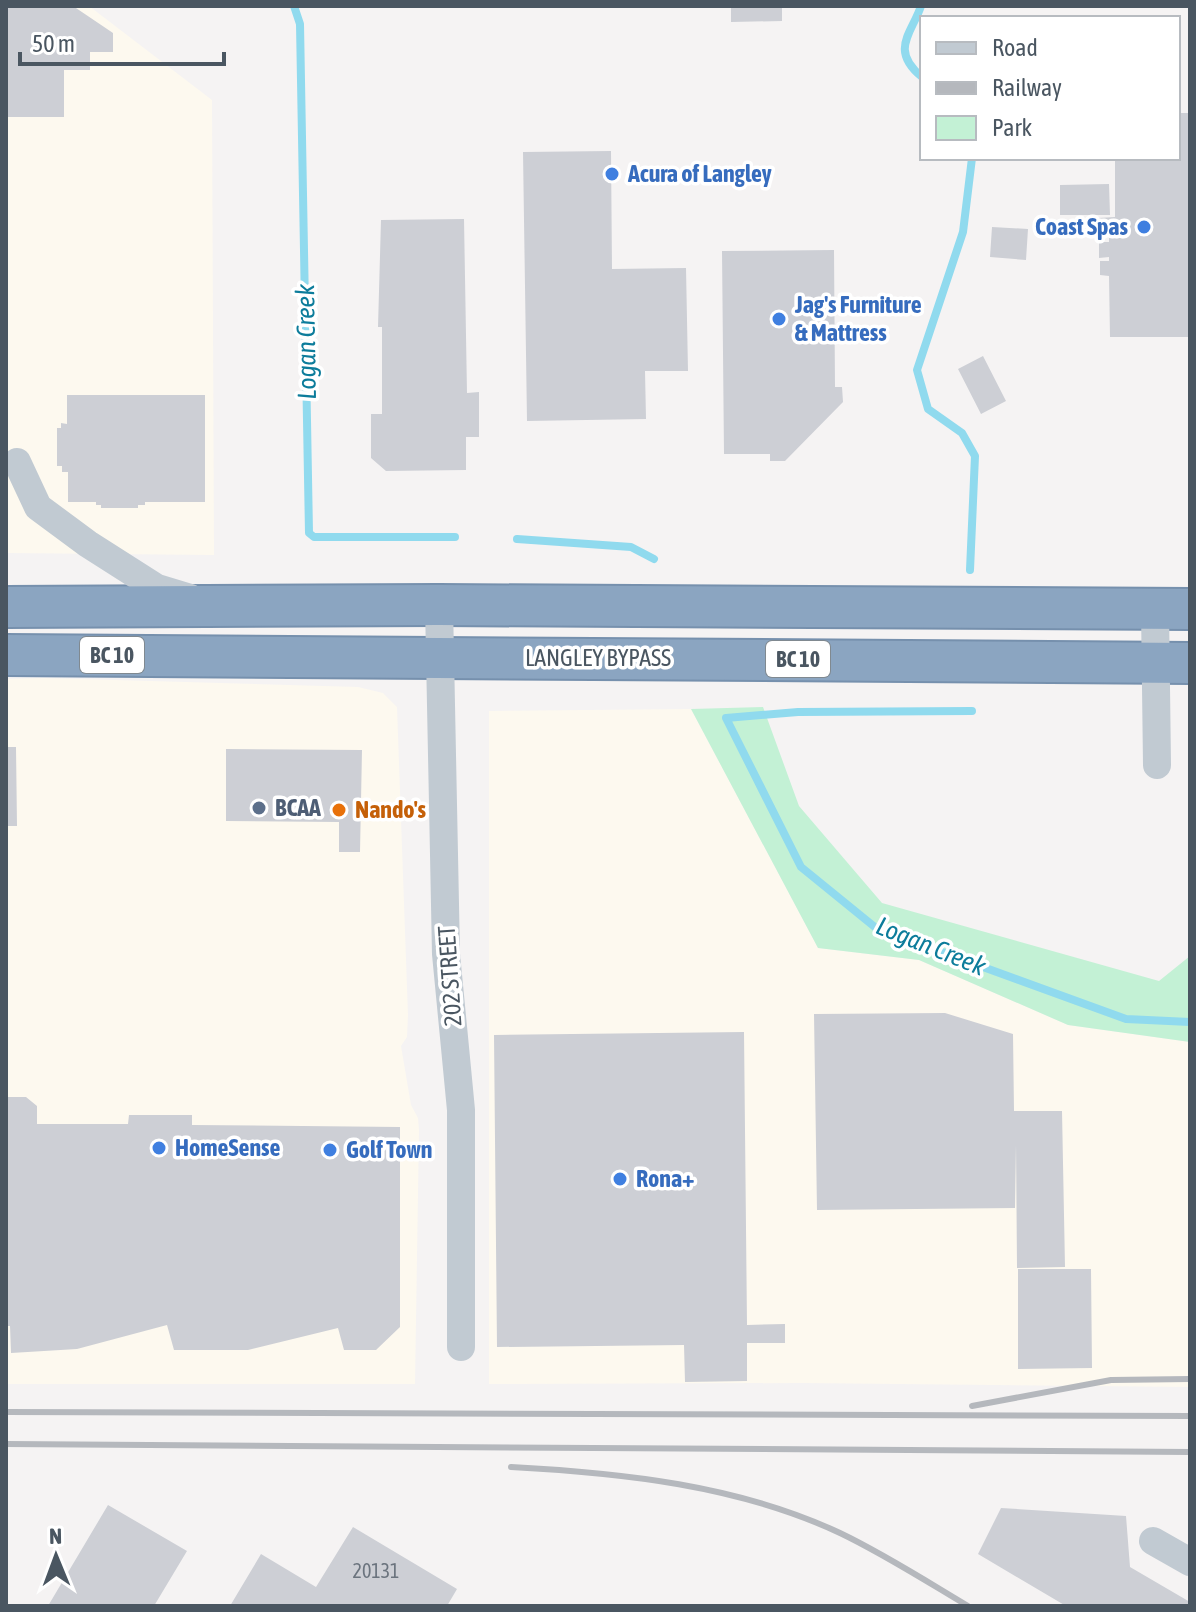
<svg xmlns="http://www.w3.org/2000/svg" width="1196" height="1612" font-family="'Asap Condensed',sans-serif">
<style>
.commercial{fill:#fdf9ef}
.green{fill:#c3f1d5}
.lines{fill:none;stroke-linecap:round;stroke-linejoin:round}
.stream{stroke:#90daee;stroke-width:8}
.building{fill:#cdcfd5}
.highway-casing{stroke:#7690ad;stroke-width:44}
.minor{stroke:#c1cad2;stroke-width:28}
.highway{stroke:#8ba5c1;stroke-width:40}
.rail{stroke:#b5b8bd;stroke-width:6}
.shop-dot{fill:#3f7fe0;stroke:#fff;stroke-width:3}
.service-dot{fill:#5c6f8a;stroke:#fff;stroke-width:3}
.food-dot{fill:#e8710a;stroke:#fff;stroke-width:3}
.labels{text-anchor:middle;stroke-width:7;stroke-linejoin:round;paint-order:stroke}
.number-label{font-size:20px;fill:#6b747e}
.shield{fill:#fff;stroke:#808990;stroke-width:2}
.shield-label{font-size:22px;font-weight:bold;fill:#4a5661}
.shop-label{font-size:24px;font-weight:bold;fill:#366cbe;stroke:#fff;text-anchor:start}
.street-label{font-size:24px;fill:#4a5661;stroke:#fff}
.service-label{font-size:24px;font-weight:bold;fill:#4e5e75;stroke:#fff;text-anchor:start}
.food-label{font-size:24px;font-weight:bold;fill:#c56008;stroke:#fff;text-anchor:start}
.water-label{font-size:26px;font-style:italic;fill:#0c7c9b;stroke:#fff}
</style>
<rect width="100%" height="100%" fill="#f5f3f3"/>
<!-- commercial -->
<path class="commercial" d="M 6,6 L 89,6 L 212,100 L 214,555 L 6,553 Z
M 44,678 L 358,687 L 383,693 L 397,707 L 408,1015 L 407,1037 L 401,1046 L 411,1105 L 418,1118 L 419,1130 L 415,1384 L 6,1384 L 6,679 Z
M 691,709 L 818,948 L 919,960 L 1068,1025 L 1190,1042 L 1190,1387 L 802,1383 L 489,1384 L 489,711 Z"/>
<!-- green -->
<path class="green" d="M 763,707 L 799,806 L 882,903 L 1159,981 L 1190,956 L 1190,1042 L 1068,1025 L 919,960 L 818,948 L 691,709 Z"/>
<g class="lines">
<!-- stream -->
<path class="stream" d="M 294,6 L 300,24 L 309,533 L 314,537 L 455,537
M 921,6 C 912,33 889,50 922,77
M 517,539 L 631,547 L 654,559
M 970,570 L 975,456 L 962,433 L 928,409 L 917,370 L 963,232 L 972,158
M 972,711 L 798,712 L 726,718 L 801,867 L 876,928 L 1126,1019 L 1190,1022"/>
</g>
<!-- building -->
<path class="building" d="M 6,6 L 73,6 L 113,33 L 113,52 L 90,52 L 90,70 L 64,70 L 64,117 L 6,117 Z
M 731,6 L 782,6 L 782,21 L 731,22 Z
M 1178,113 L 1190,113 L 1190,337 L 1110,337 L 1109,276 L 1100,275 L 1100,261 L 1109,261 L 1109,257 L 1099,258 L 1099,242 L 1109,242 L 1109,236 L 1098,236 L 1098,218 L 1115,217 L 1115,158 L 1178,158 Z
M 611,151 L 612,269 L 686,268 L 688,371 L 645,371 L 646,419 L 527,421 L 523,152 Z
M 1109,184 L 1110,215 L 1060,215 L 1060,185 Z
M 464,219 L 467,393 L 479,392 L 479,437 L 466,437 L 466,470 L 386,471 L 371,458 L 371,414 L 382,414 L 382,327 L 378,327 L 381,220 Z
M 992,227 L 1028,229 L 1026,260 L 990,257 Z
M 834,250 L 835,387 L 842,387 L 843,402 L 785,461 L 770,461 L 770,454 L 724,454 L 722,251 Z
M 983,356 L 1006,401 L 981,414 L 958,369 Z
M 67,395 L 205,395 L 205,502 L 145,502 L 145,505 L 138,505 L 138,508 L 101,508 L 101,505 L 96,505 L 96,502 L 68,502 L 68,472 L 62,472 L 62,466 L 57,466 L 57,428 L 61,428 L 61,423 L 67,424 Z
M 6,747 L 16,747 L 17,826 L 6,826 Z
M 226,749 L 362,750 L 360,852 L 339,852 L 339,822 L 226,821 Z
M 945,1013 L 1013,1034 L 1014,1111 L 1062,1111 L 1065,1267 L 1017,1268 L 1016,1144 L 1015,1208 L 817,1210 L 814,1014 Z
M 744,1032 L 747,1325 L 785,1324 L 785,1343 L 747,1343 L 747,1381 L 685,1382 L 684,1345 L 497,1347 L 494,1035 Z
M 6,1097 L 26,1097 L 37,1106 L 37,1124 L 128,1124 L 129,1115 L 192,1115 L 192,1125 L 400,1127 L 400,1327 L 376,1350 L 344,1350 L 338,1328 L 248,1350 L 174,1350 L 167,1325 L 77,1349 L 11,1353 L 10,1326 L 6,1326 Z
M 1018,1269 L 1091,1269 L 1092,1368 L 1018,1369 Z
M 108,1505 L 187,1551 L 154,1606 L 48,1606 Z
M 1001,1508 L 1126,1516 L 1130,1567 L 1190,1602 L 1190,1606 L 1066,1606 L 978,1554 Z
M 353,1527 L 457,1589 L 447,1606 L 230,1606 L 261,1554 L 316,1587 Z"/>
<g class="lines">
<!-- highway casing -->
<g class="highway-casing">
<path id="highway" d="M 6,607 L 439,605 L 1190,609
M 6,655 L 1190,663"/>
</g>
<!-- minor -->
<path class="minor" d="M 17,462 L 38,507 L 88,544 L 157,588 L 190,598
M 439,605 L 446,954 L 461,1110 L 461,1347
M 1155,609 L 1157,765
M 1153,1541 L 1190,1562"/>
<!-- highway -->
<use href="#highway" class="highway"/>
<!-- rail -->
<path class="rail" d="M 972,1406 L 1111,1380 L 1190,1379
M 6,1412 L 1190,1416
M 6,1444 L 1190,1452
M 511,1467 C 622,1473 738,1485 840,1533 C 884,1554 926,1581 968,1606"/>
</g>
<!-- markers -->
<g class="shop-dot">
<circle cx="612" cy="174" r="8"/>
<circle cx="1144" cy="227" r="8"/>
<circle cx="779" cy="319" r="8"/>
<circle cx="159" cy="1148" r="8"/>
<circle cx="330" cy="1150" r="8"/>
<circle cx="620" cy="1179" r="8"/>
</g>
<circle class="service-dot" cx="259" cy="808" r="8"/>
<circle class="food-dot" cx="339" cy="810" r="8"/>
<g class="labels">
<!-- number labels -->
<g class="number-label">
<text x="376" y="1578">20131</text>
</g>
<!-- shield labels -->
<g class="shield">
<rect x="80" y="637" width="64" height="36" rx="6"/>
<rect x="766" y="641" width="64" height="36" rx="6"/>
</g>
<g class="shield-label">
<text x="112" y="663">BC 10</text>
<text x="798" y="667">BC 10</text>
</g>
<!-- shop labels -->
<g class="shop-label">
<text x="628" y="182">Acura of Langley</text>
<text x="1128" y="235" text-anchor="end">Coast Spas</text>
<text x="795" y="313">Jag's Furniture<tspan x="795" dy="28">&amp; Mattress</tspan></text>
<text x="175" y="1156">HomeSense</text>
<text x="346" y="1158">Golf Town</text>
<text x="636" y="1187">Rona+</text>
</g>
<!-- street labels -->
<g class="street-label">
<text x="598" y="666">LANGLEY BYPASS</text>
<text transform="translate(450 976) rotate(-94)" y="8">202 STREET</text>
</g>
<!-- service labels -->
<g class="service-label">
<text x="275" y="816">BCAA</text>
</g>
<!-- food labels -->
<g class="food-label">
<text x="355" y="818">Nando's</text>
</g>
<!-- water labels -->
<g class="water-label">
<text transform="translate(306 342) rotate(-91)" y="9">Logan Creek</text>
<text transform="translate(931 946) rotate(22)" y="9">Logan Creek</text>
</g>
</g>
<!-- border -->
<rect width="1196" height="1612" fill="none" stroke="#4a5661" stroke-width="16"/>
<!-- legend -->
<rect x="920" y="16" width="260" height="144" fill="#ffffff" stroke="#b7bbc0" stroke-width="2"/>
<rect x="936" y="42" width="40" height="12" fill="#c1cad2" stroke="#b7bbc0" stroke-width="2"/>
<text x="992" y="56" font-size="24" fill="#4a5661">Road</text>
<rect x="936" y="82" width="40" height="12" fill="#b5b8bd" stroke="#b7bbc0" stroke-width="2"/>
<text x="992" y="96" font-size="24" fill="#4a5661">Railway</text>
<rect x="936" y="116" width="40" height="24" fill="#c3f1d5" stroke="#b7bbc0" stroke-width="2"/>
<text x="992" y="136" font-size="24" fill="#4a5661">Park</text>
<!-- north arrow -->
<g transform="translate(56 1556) rotate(359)" stroke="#ffffff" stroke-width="6" paint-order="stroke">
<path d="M0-6L14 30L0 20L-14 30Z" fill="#4a5661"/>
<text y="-12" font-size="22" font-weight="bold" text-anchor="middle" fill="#4a5661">N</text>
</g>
<!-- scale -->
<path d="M20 52v12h204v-12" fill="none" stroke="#4a5661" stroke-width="4"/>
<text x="32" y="52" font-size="24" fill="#4a5661" stroke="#ffffff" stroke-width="6" paint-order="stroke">50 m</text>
</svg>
